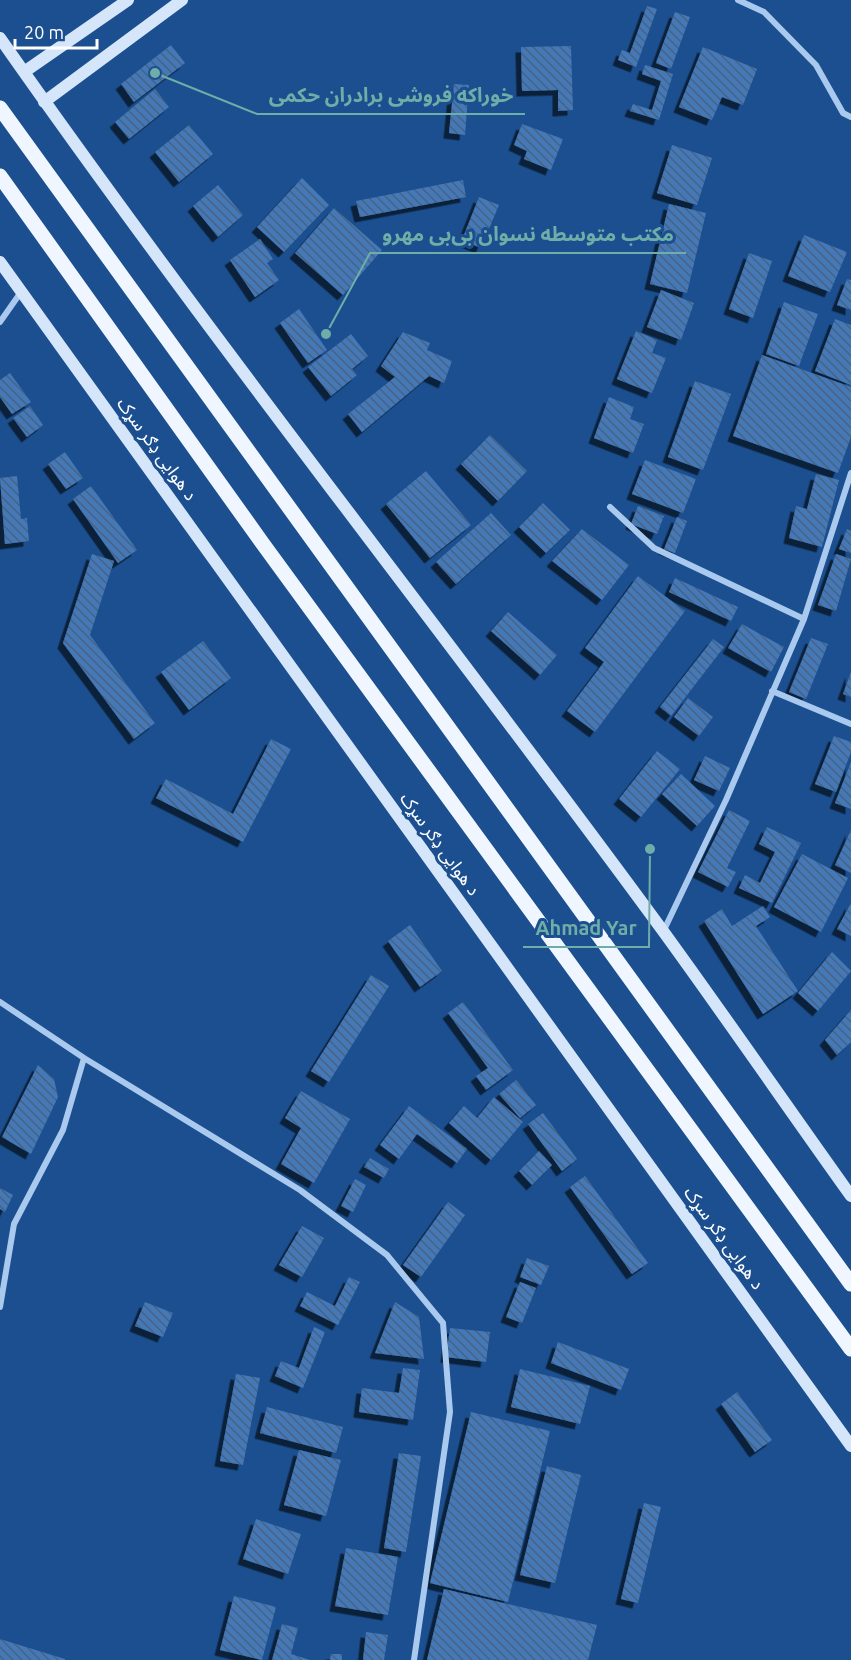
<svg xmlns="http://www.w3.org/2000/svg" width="851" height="1660" font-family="Ubuntu,'Noto Sans Arabic',sans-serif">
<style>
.building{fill:url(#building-back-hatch);filter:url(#shadow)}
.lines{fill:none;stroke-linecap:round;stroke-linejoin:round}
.minor{stroke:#a9c9ee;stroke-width:6}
.secondary{stroke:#d6e6fa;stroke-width:12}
.primary{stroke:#f0f6ff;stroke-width:15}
.labels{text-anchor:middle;stroke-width:6;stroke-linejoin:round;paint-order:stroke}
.street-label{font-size:18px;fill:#fff;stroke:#1b4f8f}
.leader{fill:none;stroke:#6fada8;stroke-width:2}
.callout-dot{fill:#6fada8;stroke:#1b4f8f;stroke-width:2}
.callout-label{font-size:20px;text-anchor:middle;font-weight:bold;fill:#6fada8;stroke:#1b4f8f;stroke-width:6;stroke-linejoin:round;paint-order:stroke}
</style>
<defs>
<pattern id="building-back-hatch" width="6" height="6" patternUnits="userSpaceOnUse" patternTransform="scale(1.5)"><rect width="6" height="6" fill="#4478b7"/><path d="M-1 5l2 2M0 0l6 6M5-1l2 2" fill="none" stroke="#486282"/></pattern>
<filter id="shadow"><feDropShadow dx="-5.5" dy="5.5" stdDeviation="0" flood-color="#0009"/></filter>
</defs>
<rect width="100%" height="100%" fill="#1b4f8f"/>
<!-- building -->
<path class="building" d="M 647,6 L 657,9 L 636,67 L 618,60 L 622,50 L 630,53 Z
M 675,12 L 690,17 L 671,69 L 656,63 Z
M 171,45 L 185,63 L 134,102 L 121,84 Z
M 571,46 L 573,110 L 558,111 L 558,90 L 522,91 L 521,47 Z
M 703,47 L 757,69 L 743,105 L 722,97 L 712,120 L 679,107 Z
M 645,65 L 673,74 L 659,120 L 630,111 L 633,104 L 652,110 L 661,81 L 642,74 Z
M 454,84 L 469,85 L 465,135 L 449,133 Z
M 155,89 L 169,107 L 129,139 L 115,122 Z
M 522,124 L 563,139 L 551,170 L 524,159 L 527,151 L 514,145 Z
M 189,125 L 213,154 L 179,182 L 155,152 Z
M 672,145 L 712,158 L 697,205 L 657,193 Z
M 302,178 L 329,205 L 284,252 L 257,227 Z
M 463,180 L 466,197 L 360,217 L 356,201 Z
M 218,185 L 243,215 L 218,237 L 193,206 Z
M 479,197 L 499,205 L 481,248 L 462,240 Z
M 669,204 L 706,213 L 687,293 L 650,284 Z
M 334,208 L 382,250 L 343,295 L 295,253 Z
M 804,235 L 847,252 L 830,292 L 788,276 Z
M 260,239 L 273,259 L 267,263 L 279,280 L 255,297 L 230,260 Z
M 749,253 L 772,261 L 753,318 L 729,309 Z
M 847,279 L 851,280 L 851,310 L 837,305 Z
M 661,290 L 694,303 L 681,340 L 647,327 Z
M 784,302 L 818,314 L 799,366 L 766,354 Z
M 299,309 L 327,350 L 308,363 L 280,323 Z
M 835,319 L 851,325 L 851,385 L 815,371 Z
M 636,331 L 657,340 L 652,353 L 666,358 L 652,393 L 617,379 Z
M 403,332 L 430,343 L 427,350 L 452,361 L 444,383 L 429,376 L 362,432 L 348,414 L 395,377 L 381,366 Z
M 351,334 L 368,356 L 352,369 L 357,375 L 331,396 L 308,367 Z
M 762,355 L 851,387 L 851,437 L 838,473 L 733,436 Z
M 10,373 L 31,402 L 12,414 L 0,397 L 0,380 Z
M 695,381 L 731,394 L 703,470 L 668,457 Z
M 609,397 L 634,407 L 630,419 L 644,424 L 633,453 L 594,438 Z
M 30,406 L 43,425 L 27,437 L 13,418 Z
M 490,435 L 527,471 L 498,501 L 461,464 Z
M 65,452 L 83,478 L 66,489 L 48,464 Z
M 645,460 L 696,479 L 683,513 L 632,494 Z
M 426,471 L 471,525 L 430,558 L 386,504 Z
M 816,474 L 839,480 L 822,547 L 789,538 L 796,506 L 807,509 Z
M 17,476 L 21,519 L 27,518 L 29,541 L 5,544 L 0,478 Z
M 91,486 L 137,550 L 118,563 L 73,499 Z
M 543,503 L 570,530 L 546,553 L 519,527 Z
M 638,506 L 664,516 L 657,534 L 631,524 Z
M 491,513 L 511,535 L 456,584 L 436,562 Z
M 677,517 L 687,521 L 675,553 L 664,549 Z
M 582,529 L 629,565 L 602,600 L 552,561 Z
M 847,529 L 851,531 L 851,553 L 839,549 Z
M 92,554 L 114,561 L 90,635 L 155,723 L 134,739 L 63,643 Z
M 836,554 L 851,559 L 836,611 L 818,605 Z
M 638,576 L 685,611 L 595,732 L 567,711 L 604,662 L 585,648 Z
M 675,578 L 738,607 L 731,621 L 669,592 Z
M 508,612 L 557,655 L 540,675 L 491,631 Z
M 742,624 L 784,647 L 771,672 L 728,648 Z
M 811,638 L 828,644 L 806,699 L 789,692 Z
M 713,639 L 724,647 L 671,716 L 660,707 Z
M 203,641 L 231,678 L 189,710 L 161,672 Z
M 851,672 L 851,697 L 843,694 Z
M 688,698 L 713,717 L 699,736 L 674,717 Z
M 834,736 L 851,742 L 851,752 L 836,792 L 815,784 Z
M 271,739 L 291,749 L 243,842 L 156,798 L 166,779 L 233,814 Z
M 657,751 L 680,769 L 641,817 L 619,799 Z
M 705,756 L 730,768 L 719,791 L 694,780 Z
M 851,762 L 851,809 L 835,803 Z
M 681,774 L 715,806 L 697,826 L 662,794 Z
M 729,810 L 750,821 L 727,868 L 736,872 L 728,887 L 698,872 Z
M 767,827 L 801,843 L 772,903 L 739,888 L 745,875 L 760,883 L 775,852 L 759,844 Z
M 851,830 L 851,873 L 835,865 Z
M 802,854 L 848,878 L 821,932 L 774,907 Z
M 851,903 L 851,936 L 837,929 Z
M 763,906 L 770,917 L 756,926 L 798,991 L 763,1014 L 704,921 L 722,909 L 732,926 Z
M 410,925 L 442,971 L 420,987 L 388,941 Z
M 832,952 L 851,971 L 818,1011 L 798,993 Z
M 371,975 L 389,986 L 329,1082 L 311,1071 Z
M 463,1002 L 513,1070 L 486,1090 L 476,1076 L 488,1068 L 448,1013 Z
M 851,1010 L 851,1042 L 837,1055 L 825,1040 Z
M 38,1065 L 54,1079 L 58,1097 L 31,1154 L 2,1137 Z
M 516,1080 L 536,1105 L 520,1118 L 499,1094 Z
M 301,1091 L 350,1119 L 314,1183 L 281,1164 L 301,1128 L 285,1118 Z
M 494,1097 L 523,1122 L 491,1160 L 449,1123 L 464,1106 L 477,1118 Z
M 409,1106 L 467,1149 L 457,1163 L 417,1134 L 399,1159 L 380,1145 Z
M 543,1113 L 577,1159 L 562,1171 L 528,1124 Z
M 539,1151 L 552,1165 L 532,1185 L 519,1171 Z
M 370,1158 L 389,1169 L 384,1178 L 364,1167 Z
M 585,1176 L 648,1263 L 632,1274 L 570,1187 Z
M 355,1179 L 366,1185 L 353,1212 L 341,1206 Z
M 0,1188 L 13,1195 L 5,1212 L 0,1209 Z
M 448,1202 L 465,1215 L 421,1277 L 403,1265 Z
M 302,1226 L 324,1238 L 302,1277 L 279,1265 Z
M 527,1258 L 549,1266 L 541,1285 L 520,1277 Z
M 349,1277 L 360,1282 L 338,1325 L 300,1306 L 307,1292 L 335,1306 Z
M 520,1282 L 536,1288 L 522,1323 L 506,1317 Z
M 145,1302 L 173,1313 L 163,1337 L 135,1326 Z
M 395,1302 L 419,1317 L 424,1359 L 375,1353 Z
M 314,1327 L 325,1332 L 303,1388 L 275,1376 L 281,1361 L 299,1368 Z
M 450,1328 L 490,1332 L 486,1362 L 446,1357 Z
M 558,1342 L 629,1369 L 621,1390 L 551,1363 Z
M 403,1368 L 420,1370 L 413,1420 L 359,1412 L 362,1388 L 399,1393 Z
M 520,1369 L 590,1386 L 580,1424 L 511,1407 Z
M 236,1374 L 260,1378 L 243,1465 L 220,1461 Z
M 737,1392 L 772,1440 L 755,1452 L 721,1404 Z
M 267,1407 L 343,1427 L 336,1453 L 260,1433 Z
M 471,1412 L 550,1431 L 508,1602 L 430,1583 Z
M 299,1450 L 341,1460 L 326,1516 L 284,1505 Z
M 399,1453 L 421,1456 L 406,1552 L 384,1548 Z
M 547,1466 L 581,1475 L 555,1583 L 520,1575 Z
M 644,1503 L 661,1507 L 638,1603 L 621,1599 Z
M 256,1519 L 301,1534 L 288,1574 L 243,1559 Z
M 346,1548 L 398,1557 L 388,1615 L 335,1606 Z
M 444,1589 L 597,1625 L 588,1660 L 427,1660 Z
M 234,1596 L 276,1607 L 262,1660 L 220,1650 Z
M 282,1624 L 298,1628 L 291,1654 L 310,1660 L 272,1660 Z
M 366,1632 L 388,1635 L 384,1660 L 363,1660 Z
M 0,1639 L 65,1659 L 65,1660 L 0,1660 Z
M 331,1654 L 342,1654 L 342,1660 L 330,1660 Z"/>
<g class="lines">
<!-- minor -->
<path class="minor" d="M 738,0 L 764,12 L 816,65 L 843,113 L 851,117
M 0,322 L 21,292
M 610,507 L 654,548 L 804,619
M 772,691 L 851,724
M 664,930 L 726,800 L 804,619 L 851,473
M 0,1002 L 84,1058 L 300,1190 L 387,1255 L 443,1323 L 450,1412 L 414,1660
M 0,1307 L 14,1224 L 63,1130 L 84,1058"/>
<!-- secondary -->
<path class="secondary" d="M 0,38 C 213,342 444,632 663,931 C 727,1019 788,1108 851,1196
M 24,72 L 128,0
M 44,102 L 182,0
M 0,262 L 851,1446"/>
<!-- primary -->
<path class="primary" d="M 0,108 L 851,1284
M 0,176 L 263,544 L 851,1349"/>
</g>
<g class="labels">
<!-- street labels -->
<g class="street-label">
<text transform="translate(157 449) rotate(54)" y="6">د هوایی ډګر سړک</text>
<text transform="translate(440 844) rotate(54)" y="6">د هوایی ډګر سړک</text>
<text transform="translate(724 1238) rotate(54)" y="6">د هوایی ډګر سړک</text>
</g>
</g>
<!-- callouts -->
<path class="leader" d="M155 73L257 114H525M326 334L370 253H686M650 849L649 947H523"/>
<g class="callout-dot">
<circle cx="155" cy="73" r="6"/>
<circle cx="326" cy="334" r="6"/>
<circle cx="650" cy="849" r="6"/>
</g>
<g class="callout-label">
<text x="391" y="102">خوراکه فروشی برادران حکمی</text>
<text x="528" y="241">مکتب متوسطه نسوان بی‌بی مهرو</text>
<text x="586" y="935">Ahmad Yar</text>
</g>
<!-- scale -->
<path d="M15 39v9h82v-9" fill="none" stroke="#ffffff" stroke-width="3"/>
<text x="24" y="39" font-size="18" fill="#ffffff" stroke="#1b4f8f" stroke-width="4.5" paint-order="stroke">20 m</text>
</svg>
